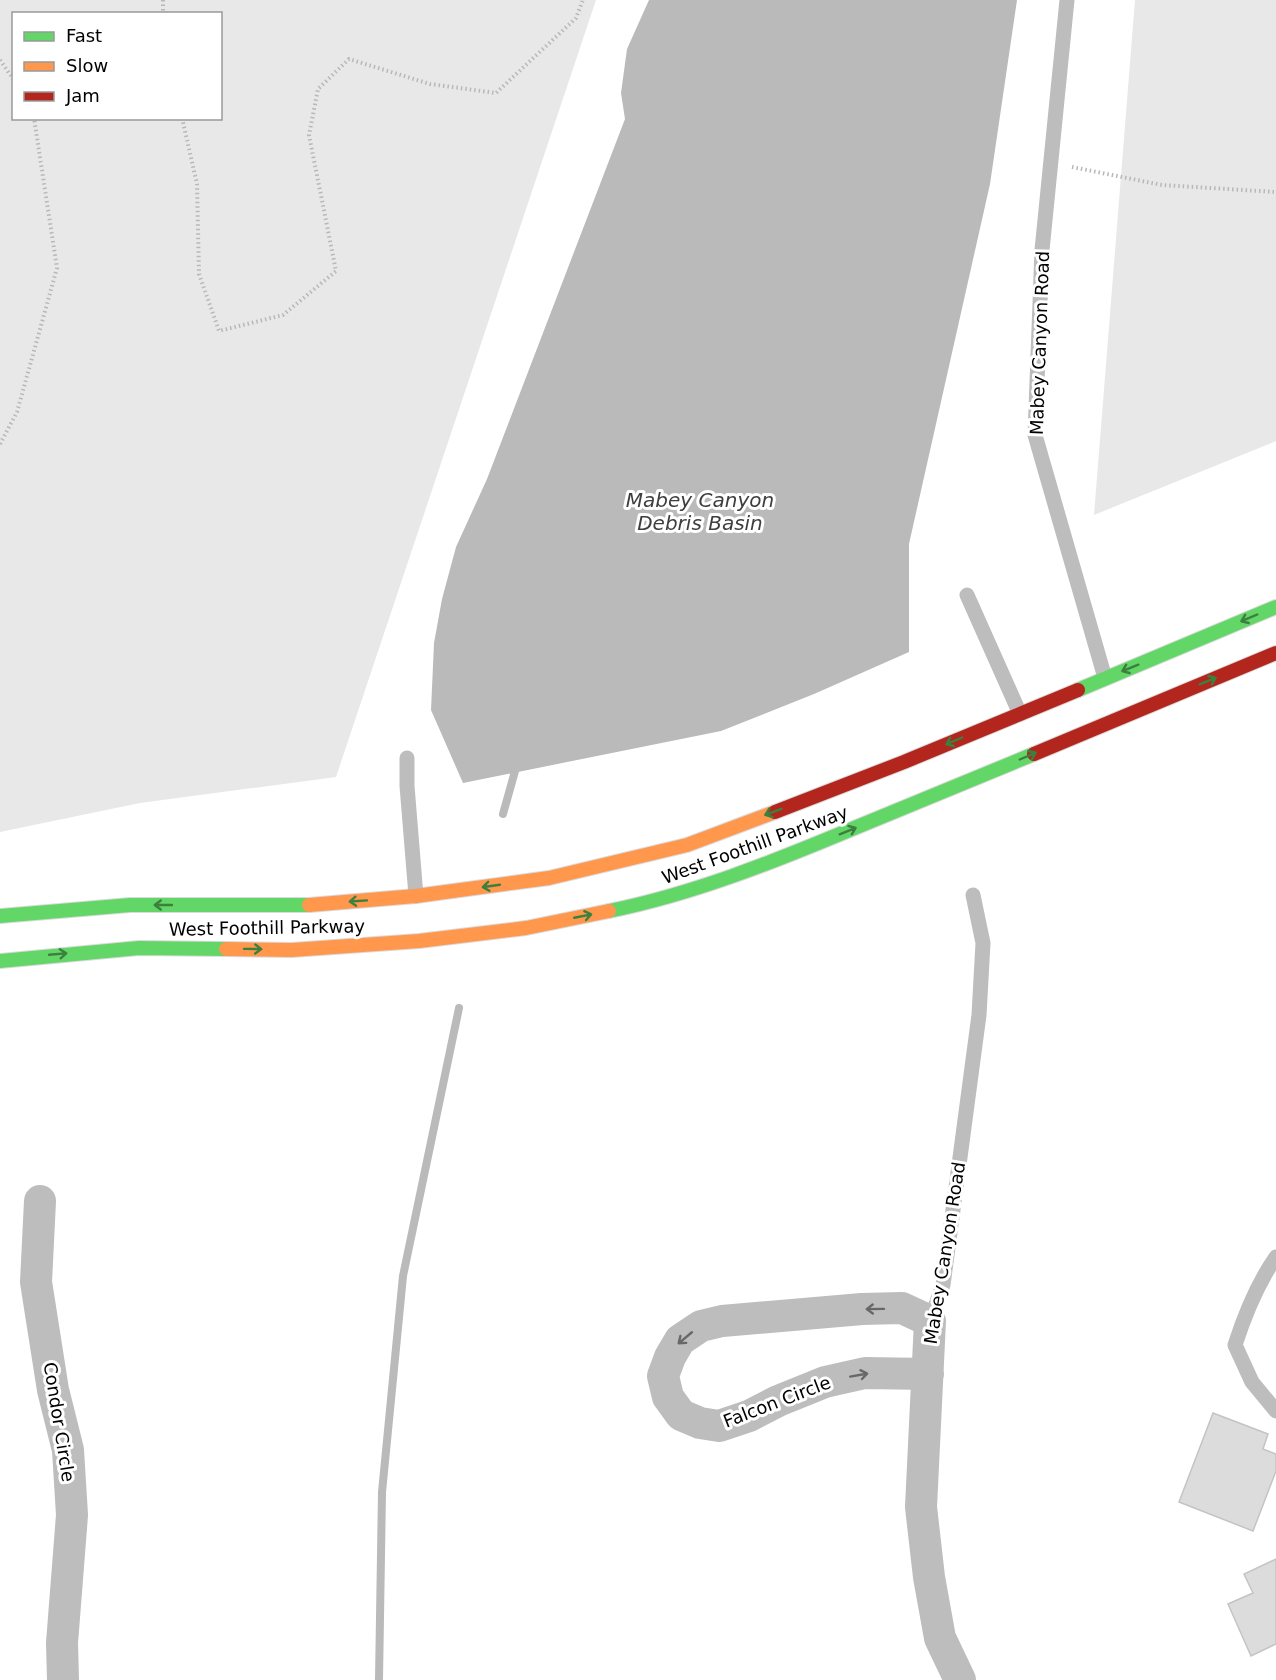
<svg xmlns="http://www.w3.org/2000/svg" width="1276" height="1680" font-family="'DejaVu Sans',sans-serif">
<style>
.green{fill:#e8e8e8;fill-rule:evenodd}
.water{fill:#bababa}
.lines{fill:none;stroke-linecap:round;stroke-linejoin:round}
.stream{stroke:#bababa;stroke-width:8}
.building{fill:#dcdcdc;stroke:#c4c4c4;stroke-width:1.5}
.fast-casing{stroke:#dbdbdb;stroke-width:16}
.slow-casing{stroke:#dbdbdb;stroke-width:16}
.jam-casing{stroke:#dbdbdb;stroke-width:16}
.path{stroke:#b8b8b8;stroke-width:4;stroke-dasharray:1.5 3;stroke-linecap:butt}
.lane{stroke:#bdbdbd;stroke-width:15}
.street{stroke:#bdbdbd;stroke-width:32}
.fast{stroke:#63d668;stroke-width:14}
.slow{stroke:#ff974d;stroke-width:14}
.jam{stroke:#b3261e;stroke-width:14}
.oneway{stroke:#3b803e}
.oneway2{stroke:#686868}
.labels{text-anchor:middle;stroke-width:6;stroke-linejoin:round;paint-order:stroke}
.street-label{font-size:18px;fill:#000;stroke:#fff}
.water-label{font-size:20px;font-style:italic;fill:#3e3e3e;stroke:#fff}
</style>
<rect width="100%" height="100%" fill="#fff"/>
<!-- green -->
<path class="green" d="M 0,0 L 596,0 L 336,777 L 140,803 L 0,832 ZM 14,14 L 220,14 L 220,118 L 14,118 Z
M 1135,0 L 1276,0 L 1276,441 L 1094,515 Z"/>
<!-- water -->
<path class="water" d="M 649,0 L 1017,0 L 990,184 L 909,544 L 909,652 L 814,694 L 721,731 L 463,783 L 431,710 L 434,643 L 442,599 L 456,547 L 487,479 L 625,119 L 621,93 L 627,49 Z"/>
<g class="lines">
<!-- stream -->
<path class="stream" d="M 503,814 L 517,764
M 379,1680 L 382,1492 L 403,1276 L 459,1008"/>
</g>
<!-- building -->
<path class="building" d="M 1213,1413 L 1268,1434 L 1263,1449 L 1276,1454 L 1276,1471 L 1253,1531 L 1179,1502 Z
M 1276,1559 L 1276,1644 L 1251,1656 L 1228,1604 L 1253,1593 L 1244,1574 Z"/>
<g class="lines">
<!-- fast casing -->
<g class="fast-casing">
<path id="fast" d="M 1078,690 L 1276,607
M 609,911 C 693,894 773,862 852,829 C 912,804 973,779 1034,754
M 0,916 L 130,905 L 309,905
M 0,961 L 139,948 L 226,949"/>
</g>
<!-- slow casing -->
<g class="slow-casing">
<path id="slow" d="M 309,905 L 416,896 L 549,878 L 687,845 L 775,812
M 226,949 L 292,950 L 419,941 L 526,928 L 609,911"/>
</g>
<!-- jam casing -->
<g class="jam-casing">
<path id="jam" d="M 1034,754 L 1276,653
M 775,812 L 904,762 L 1078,690"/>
</g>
<!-- path -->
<path class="path" d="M 163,0 L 163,14
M 0,60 L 14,80
M 182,118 L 197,184 L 199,274 L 219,331 L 283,315 L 336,271 L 309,135 L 318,89 L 349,59 L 430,84 L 496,93 L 576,18 L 583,0
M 1072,167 L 1162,185 L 1276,192
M 0,444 L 17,412 L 57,268 L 34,118"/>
<!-- lane -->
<path class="lane" d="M 1067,0 L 1042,250 L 1035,435 L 1105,678
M 967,595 L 1020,714
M 407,758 L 407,786 L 416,896
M 1276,1257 C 1257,1284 1245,1314 1235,1345 L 1252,1382 L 1276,1411
M 930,1321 L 943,1285 L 979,1015 L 983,943 L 973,895"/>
<!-- street -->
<path class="street" d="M 40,1201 L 36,1282 L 53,1390 L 68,1450 L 72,1515 L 62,1643 L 63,1680
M 928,1374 L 865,1373 L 825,1382 L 778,1401 L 749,1416 L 719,1426 L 700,1423 L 681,1415 L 668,1397 L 663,1376 L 670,1357 L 680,1340 L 701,1326 L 722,1321 L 862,1309 L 902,1308 L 930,1321 L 921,1507 L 929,1577 L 940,1638 L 960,1680"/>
<!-- fast -->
<use href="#fast" class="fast"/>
<!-- slow -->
<use href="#slow" class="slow"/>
<!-- jam -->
<use href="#jam" class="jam"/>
</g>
<!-- one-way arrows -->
<defs><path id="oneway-shaft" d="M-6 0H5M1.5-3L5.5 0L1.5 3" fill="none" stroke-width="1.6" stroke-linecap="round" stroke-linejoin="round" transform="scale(1.5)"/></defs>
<g class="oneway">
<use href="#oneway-shaft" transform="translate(1249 618) rotate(157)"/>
<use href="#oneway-shaft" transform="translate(1130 668) rotate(158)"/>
<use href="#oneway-shaft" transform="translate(1208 681) rotate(-22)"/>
<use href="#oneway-shaft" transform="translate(954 741) rotate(157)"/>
<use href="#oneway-shaft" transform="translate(1028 756) rotate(-23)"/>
<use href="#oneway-shaft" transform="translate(773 812) rotate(159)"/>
<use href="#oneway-shaft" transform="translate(848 831) rotate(-22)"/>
<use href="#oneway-shaft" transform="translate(491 886) rotate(172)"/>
<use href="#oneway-shaft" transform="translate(358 901) rotate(176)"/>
<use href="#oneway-shaft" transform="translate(163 905) rotate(-180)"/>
<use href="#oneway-shaft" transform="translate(583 916) rotate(-11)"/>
<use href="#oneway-shaft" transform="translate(253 949) rotate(1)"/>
<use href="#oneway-shaft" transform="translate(58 954) rotate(-5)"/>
</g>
<g class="oneway2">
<use href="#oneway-shaft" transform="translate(875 1309) rotate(179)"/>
<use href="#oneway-shaft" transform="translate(685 1338) rotate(140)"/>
<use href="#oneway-shaft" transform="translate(859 1375) rotate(-10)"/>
</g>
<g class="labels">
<!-- street labels -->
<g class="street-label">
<text transform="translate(1040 343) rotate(-88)" y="6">Mabey Canyon Road</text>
<text transform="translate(755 845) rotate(-20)" y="6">West Foothill Parkway</text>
<text transform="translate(267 928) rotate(-1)" y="6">West Foothill Parkway</text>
<text transform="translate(945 1253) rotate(-81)" y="6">Mabey Canyon Road</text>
<text transform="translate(777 1402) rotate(-21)" y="6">Falcon Circle</text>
<text transform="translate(59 1422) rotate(81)" y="6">Condor Circle</text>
</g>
<!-- water labels -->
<g class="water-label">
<text x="700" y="507">Mabey Canyon<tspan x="700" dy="23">Debris Basin</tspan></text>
</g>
</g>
<!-- legend -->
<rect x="12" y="12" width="210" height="108" fill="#ffffff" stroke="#999999" stroke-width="1.5"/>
<rect x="24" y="32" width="30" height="9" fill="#63d668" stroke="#999999" stroke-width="1.5"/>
<text x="66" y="42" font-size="18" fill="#000000">Fast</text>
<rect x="24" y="62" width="30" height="9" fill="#ff974d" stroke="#999999" stroke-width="1.5"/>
<text x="66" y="72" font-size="18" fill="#000000">Slow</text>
<rect x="24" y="92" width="30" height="9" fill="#b3261e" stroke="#999999" stroke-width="1.5"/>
<text x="66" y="102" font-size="18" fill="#000000">Jam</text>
</svg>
